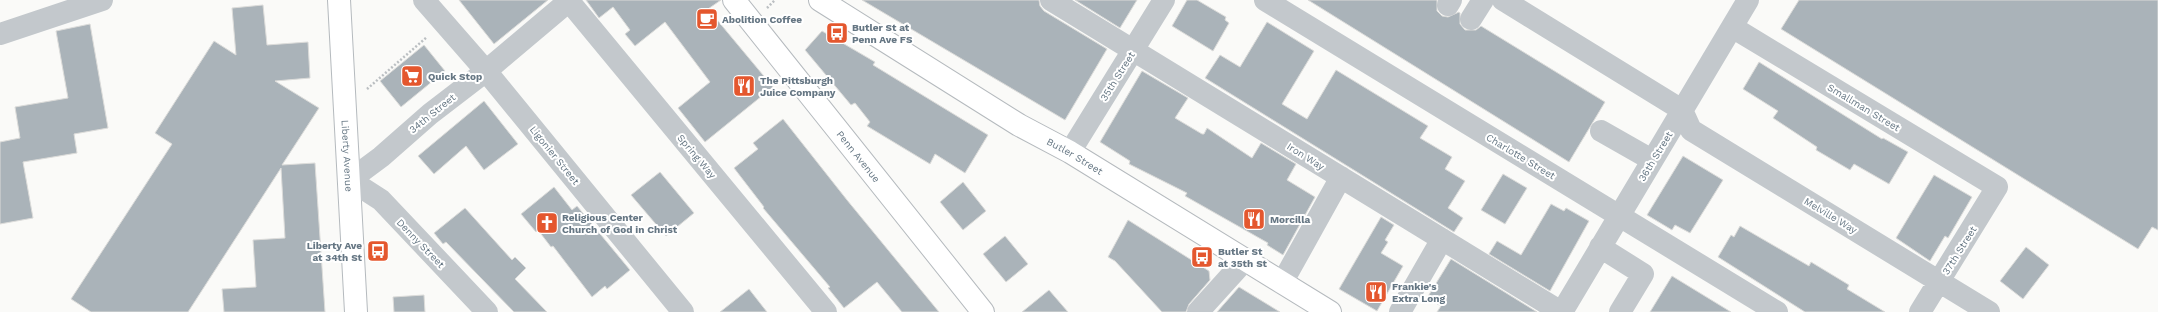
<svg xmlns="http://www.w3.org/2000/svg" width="2158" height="312" font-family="'Work Sans',sans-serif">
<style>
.building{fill:#aab3b9;stroke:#dcdcda}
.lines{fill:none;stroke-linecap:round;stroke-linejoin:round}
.major-casing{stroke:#b5babe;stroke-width:24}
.path{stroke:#bbbfc2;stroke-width:2.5;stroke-dasharray:2 2;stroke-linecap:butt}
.minor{stroke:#c3c8cc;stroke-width:22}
.major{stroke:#fff;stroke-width:22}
.labels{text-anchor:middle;stroke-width:4;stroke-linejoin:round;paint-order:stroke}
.poi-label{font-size:10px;font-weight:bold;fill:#657683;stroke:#fff;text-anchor:start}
.street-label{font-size:10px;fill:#657683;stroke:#fff}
</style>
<rect width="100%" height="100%" fill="#fafaf8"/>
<!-- building -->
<path class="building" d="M 459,0 L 548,0 L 494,44 Z
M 586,0 L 721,0 L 708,9 L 773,87 L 705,142 L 678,108 L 710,82 L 665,22 L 635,46 L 625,34 L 630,30 L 613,7 L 599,18 Z
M 862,0 L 1039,0 L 1040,6 L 1044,11 L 1107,49 L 1065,120 Z
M 1075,0 L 1137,0 L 1120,28 Z
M 1187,0 L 1197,0 L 1226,17 L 1225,20 L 1229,23 L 1213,51 L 1172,26 Z
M 1308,0 L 1437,0 L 1437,11 L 1442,16 L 1448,17 L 1459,12 L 1460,13 L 1460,24 L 1465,30 L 1476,30 L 1481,26 L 1605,102 L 1569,162 Z
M 1799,0 L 2158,0 L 2158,230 L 2152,227 L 2138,249 L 1781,29 Z
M 263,5 L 267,45 L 308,42 L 310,78 L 275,81 L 319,108 L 282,165 L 315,163 L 325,312 L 224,312 L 222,289 L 256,287 L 253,240 L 285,238 L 281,168 L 188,312 L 91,312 L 71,299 L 172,144 L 155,133 L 214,41 L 236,55 L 232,8 Z
M 1267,22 L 1314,51 L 1282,104 L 1307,119 L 1336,70 L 1428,126 L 1420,138 L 1452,157 L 1445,169 L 1465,181 L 1448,208 L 1463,218 L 1454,232 L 1205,78 L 1220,55 L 1240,67 Z
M 90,24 L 108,128 L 74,134 L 77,153 L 23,162 L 33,218 L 0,224 L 0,142 L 20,138 L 15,107 L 68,98 L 56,31 Z
M 822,31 L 875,62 L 873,65 L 988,135 L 965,173 L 935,154 L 930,164 L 867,126 L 870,122 L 855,103 L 851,105 L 805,50 Z
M 424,45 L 445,71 L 401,107 L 380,81 Z
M 1759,62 L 1882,139 L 1883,138 L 1908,152 L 1889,184 L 1854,164 L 1850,170 L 1816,150 L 1817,147 L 1773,118 L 1778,111 L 1743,89 Z
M 1142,71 L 1188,98 L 1175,118 L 1202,134 L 1204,134 L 1207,128 L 1252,158 L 1261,143 L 1296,164 L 1287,180 L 1315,197 L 1283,255 L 1267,245 L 1268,243 L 1185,196 L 1187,193 L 1129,164 L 1130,161 L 1100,142 Z
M 484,101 L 518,144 L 484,170 L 466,146 L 434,174 L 418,156 Z
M 783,119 L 847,200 L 939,312 L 902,312 L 877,282 L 844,308 L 828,288 L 830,287 L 763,208 L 764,207 L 734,168 L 758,149 L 753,143 Z
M 1683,156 L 1723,180 L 1690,233 L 1675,225 L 1672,230 L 1647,215 Z
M 660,172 L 694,213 L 666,236 L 631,195 Z
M 1503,174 L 1527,188 L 1505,224 L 1481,210 Z
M 1934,175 L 1972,197 L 1948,238 L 1945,236 L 1930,261 L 1896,238 Z
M 963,182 L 986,211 L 963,230 L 940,202 Z
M 554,187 L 572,210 L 577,206 L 630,270 L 607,289 L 605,286 L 592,297 L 553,246 L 551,247 L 538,230 L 536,232 L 521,214 Z
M 1551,204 L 1564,211 L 1566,208 L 1589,221 L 1550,291 L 1489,254 L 1497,241 L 1521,255 Z
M 465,208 L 512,260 L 515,257 L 526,268 L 515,279 L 547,312 L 514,312 L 446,242 L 443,244 L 434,233 Z
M 1381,217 L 1394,225 L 1385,240 L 1388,242 L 1381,253 L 1403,266 L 1377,311 L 1339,289 Z
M 1128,220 L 1209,271 L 1210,280 L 1189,304 L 1186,312 L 1162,312 L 1115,261 L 1108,257 Z
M 1740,226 L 1809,266 L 1811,262 L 1849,285 L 1847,289 L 1885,312 L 1805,312 L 1718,257 L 1731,235 L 1734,237 Z
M 1005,236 L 1028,264 L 1006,282 L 983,254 Z
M 2026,247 L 2049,265 L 2023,299 L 2000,281 Z
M 1451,259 L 1537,312 L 1437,312 L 1441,306 L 1427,298 Z
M 1672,276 L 1731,312 L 1650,312 Z
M 1239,287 L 1280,312 L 1217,312 Z
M 749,289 L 767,312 L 720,312 Z
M 1049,290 L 1068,312 L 1022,312 Z
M 424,295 L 425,312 L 394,312 L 393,297 Z"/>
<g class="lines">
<!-- major casing -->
<g class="major-casing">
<g id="major">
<path id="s1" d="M 339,0 L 356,312"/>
<path id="s2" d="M 734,0 L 983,312"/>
<path id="s3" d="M 820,0 L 1019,125 L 1070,152 L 1330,312"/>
</g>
</g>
<!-- path -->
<path class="path" d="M 767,8 L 775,0
M 367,89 L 427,37"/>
<!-- minor -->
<path class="minor" d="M 424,0 L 486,71 L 683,312
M 568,0 L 826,312
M 1051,0 L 1561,312
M 1265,0 L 1777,312
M 1503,0 L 1682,110
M 1448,5 L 1451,0
M 1471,19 L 1483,0
M 1732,27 L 1997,187 L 1920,312
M 0,34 L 102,0
M 1682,110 L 1691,130 L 1989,312
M 1601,131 L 1652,160
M 1070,152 L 1164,0
M 1600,247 L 1643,274 L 1620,312
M 1282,283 L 1341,177
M 487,312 L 381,200 L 350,180 L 381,157 L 430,114 L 486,71 L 570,0
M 1198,312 L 1245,260
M 1400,312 L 1442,239
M 1562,312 L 1748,0"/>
<!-- major -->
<use href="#major" class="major"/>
</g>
<!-- icons -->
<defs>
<g id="cafe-square" transform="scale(1.15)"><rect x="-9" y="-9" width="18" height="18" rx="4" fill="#e4572e" stroke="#fff"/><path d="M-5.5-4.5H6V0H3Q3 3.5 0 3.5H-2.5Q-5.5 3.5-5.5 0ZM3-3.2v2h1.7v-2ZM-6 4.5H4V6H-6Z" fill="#fff"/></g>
<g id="bus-square" transform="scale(1.15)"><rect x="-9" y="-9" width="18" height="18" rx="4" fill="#e4572e" stroke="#fff"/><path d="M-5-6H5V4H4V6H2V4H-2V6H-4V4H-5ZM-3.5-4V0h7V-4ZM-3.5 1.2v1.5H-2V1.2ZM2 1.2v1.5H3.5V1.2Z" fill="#fff"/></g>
<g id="supermarket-square" transform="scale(1.15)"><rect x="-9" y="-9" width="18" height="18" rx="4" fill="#e4572e" stroke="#fff"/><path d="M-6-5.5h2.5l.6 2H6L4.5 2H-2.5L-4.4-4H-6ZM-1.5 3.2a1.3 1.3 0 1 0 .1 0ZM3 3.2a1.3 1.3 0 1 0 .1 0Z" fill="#fff"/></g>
<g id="restaurant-square" transform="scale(1.15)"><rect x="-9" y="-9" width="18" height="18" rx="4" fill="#e4572e" stroke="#fff"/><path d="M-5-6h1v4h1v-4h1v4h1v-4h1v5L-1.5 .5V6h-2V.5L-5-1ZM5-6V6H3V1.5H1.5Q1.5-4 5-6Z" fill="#fff"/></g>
<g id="church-square" transform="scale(1.15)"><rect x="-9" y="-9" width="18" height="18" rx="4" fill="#e4572e" stroke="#fff"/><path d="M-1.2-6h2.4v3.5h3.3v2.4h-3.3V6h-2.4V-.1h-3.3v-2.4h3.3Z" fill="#fff"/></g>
</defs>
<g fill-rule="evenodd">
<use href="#cafe-square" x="707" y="19"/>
<use href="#bus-square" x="837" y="33"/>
<use href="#supermarket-square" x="412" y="76"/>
<use href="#restaurant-square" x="744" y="86"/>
<use href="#restaurant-square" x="1254" y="219"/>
<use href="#church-square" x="547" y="223"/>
<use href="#bus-square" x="378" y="251"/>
<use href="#bus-square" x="1202" y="257"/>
<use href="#restaurant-square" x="1376" y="292"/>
</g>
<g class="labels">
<!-- poi labels -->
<g class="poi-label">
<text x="722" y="23">Abolition Coffee</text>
<text x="852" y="31">Butler St at<tspan x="852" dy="12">Penn Ave FS</tspan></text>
<text x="428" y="80">Quick Stop</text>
<text x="760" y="84">The Pittsburgh<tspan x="760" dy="12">Juice Company</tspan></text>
<text x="562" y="221">Religious Center<tspan x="562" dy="12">Church of God in Christ</tspan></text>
<text x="1270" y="223">Morcilla</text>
<text x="362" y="249" text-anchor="end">Liberty Ave<tspan x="362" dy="12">at 34th St</tspan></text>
<text x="1218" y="255">Butler St<tspan x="1218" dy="12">at 35th St</tspan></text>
<text x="1392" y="290">Frankie's<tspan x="1392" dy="12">Extra Long</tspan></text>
</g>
<!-- street labels -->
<g class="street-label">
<text transform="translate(1117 76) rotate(-58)" y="4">35th Street</text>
<text transform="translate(1864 107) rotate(31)" y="4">Smallman Street</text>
<text transform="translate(432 113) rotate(-39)" y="4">34th Street</text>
<text transform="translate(555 155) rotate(51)" y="4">Ligonier Street</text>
<text dy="4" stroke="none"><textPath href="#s1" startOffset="156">Liberty Avenue</textPath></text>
<text transform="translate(697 156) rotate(50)" y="4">Spring Way</text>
<text dy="4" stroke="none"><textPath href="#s2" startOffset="200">Penn Avenue</textPath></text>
<text dy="4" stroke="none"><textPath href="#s3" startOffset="299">Butler Street</textPath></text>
<text transform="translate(1306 156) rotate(32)" y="4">Iron Way</text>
<text transform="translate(1521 156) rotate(31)" y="4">Charlotte Street</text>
<text transform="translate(1655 156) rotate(-59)" y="4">36th Street</text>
<text transform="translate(1831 215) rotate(31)" y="4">Melville Way</text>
<text transform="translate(421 243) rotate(46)" y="4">Denny Street</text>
<text transform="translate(1959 250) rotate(-58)" y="4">37th Street</text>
</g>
</g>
</svg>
